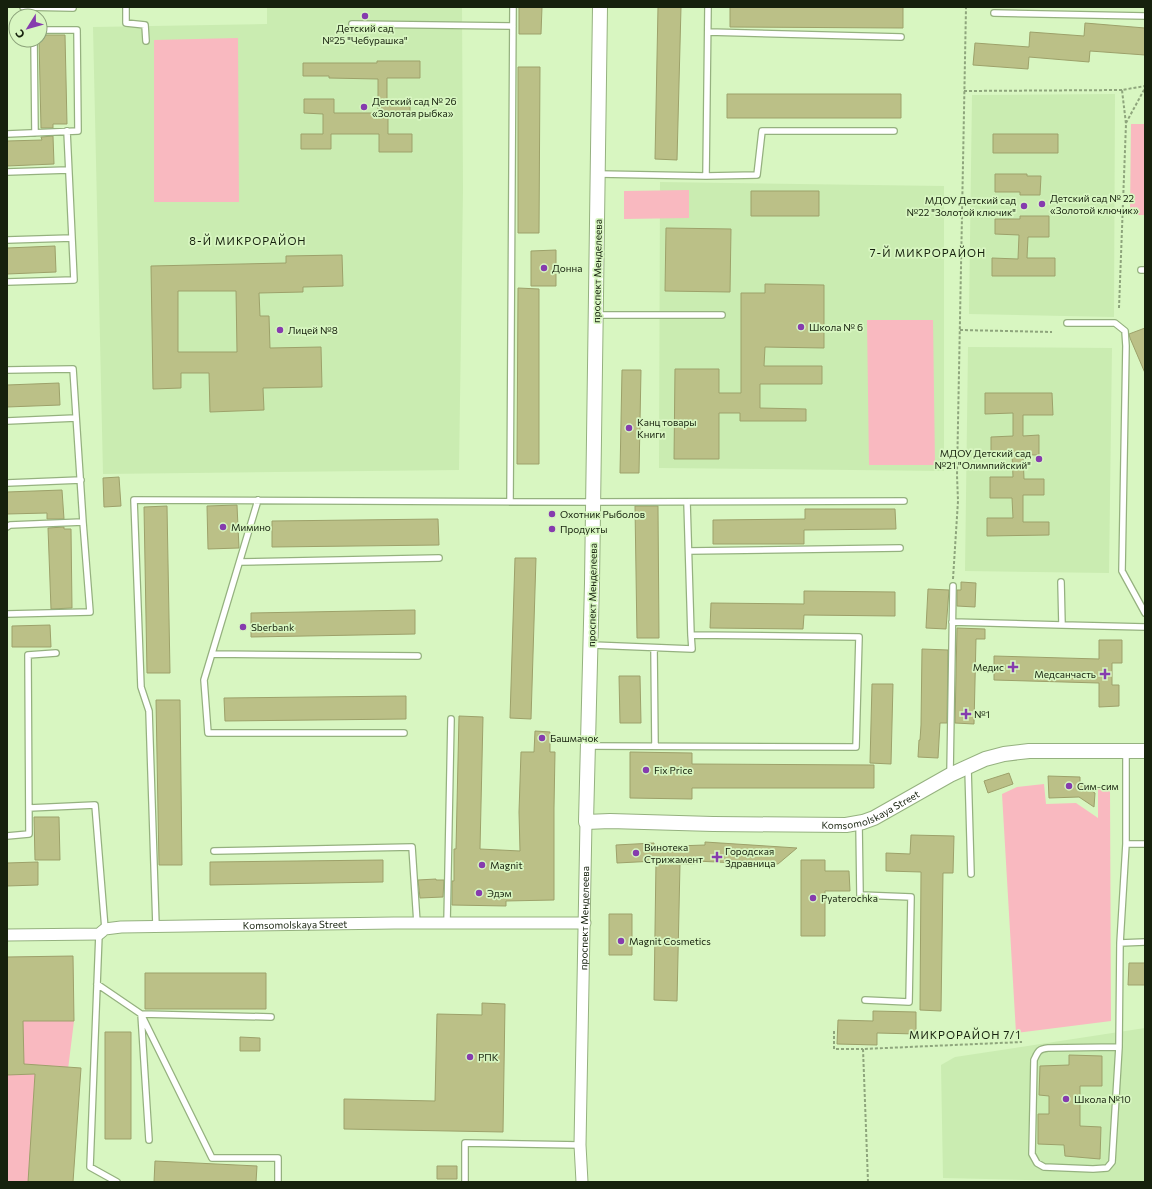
<svg xmlns="http://www.w3.org/2000/svg" width="1152" height="1189" font-family="Commissioner,sans-serif">
<style>
.built{fill:#caecb1}
.green{fill:#f9b9c0}
.building{fill:#bbc087;stroke:#9da16a;fill-rule:evenodd}
.lines{fill:none;stroke-linecap:round;stroke-linejoin:round}
.service-casing{stroke:#95b17f;stroke-width:8}
.minor-casing{stroke:#95b17f;stroke-width:13}
.tertiary-casing{stroke:#95b17f;stroke-width:16}
.path{stroke:#8ea57c;stroke-width:2;stroke-dasharray:3 2;stroke-linecap:butt}
.service{stroke:#fff;stroke-width:5.5}
.minor{stroke:#fff;stroke-width:11}
.tertiary{stroke:#fff;stroke-width:14}
.poi-dot{fill:#863cae;stroke:#d8f6c1;stroke-width:1.5}
.labels{text-anchor:middle;stroke-width:3.5;stroke-linejoin:round;paint-order:stroke}
.poi-label{font-size:10px;fill:#16210d;stroke:#d8f6c1;text-anchor:start}
.street-label{font-size:10px;fill:#16210d;stroke:#d8f6c1}
.neighbourhood-label{font-size:11px;letter-spacing:1px;fill:#16210d;stroke:#d8f6c1}
</style>
<rect width="100%" height="100%" fill="#d8f6c1"/>
<!-- built -->
<path class="built" d="M 267,7 L 462,7 L 463,190 L 459,470 L 103,474 L 93,27 L 267,24 Z
M 1115,94 L 1114,317 L 969,314 L 972,95 Z
M 660,182 L 944,186 L 944,471 L 659,468 Z
M 968,347 L 1112,348 L 1109,573 L 965,571 Z
M 1145,1028 L 1145,1182 L 1106,1182 L 943,1178 L 941,1065 L 955,1057 Z"/>
<!-- green -->
<path class="green" d="M 238,38 L 239,202 L 154,202 L 154,40 Z
M 1131,124 L 1145,124 L 1145,215 L 1130,215 Z
M 689,190 L 689,218 L 624,219 L 624,191 Z
M 867,320 L 933,320 L 935,465 L 869,465 Z
M 1044,784 L 1046,804 L 1076,803 L 1098,818 L 1098,788 L 1110,789 L 1111,1021 L 1016,1033 L 1002,794 L 1017,787 Z
M 73,956 L 74,1021 L 55,1174 L 70,1182 L 7,1182 L 7,957 Z"/>
<!-- building -->
<path class="building" d="M 519,7 L 542,7 L 541,34 L 519,34 Z
M 658,7 L 681,7 L 677,160 L 655,159 Z
M 730,7 L 903,7 L 903,28 L 730,27 Z
M 1085,23 L 1145,28 L 1145,55 L 1090,51 L 1089,62 L 1029,57 L 1028,69 L 973,65 L 975,43 L 1029,47 L 1030,32 L 1084,36 Z
M 40,35 L 65,35 L 67,124 L 53,124 L 53,128 L 41,128 L 39,40 L 40,40 Z
M 377,61 L 420,61 L 420,78 L 387,78 L 387,102 L 410,102 L 410,113 L 388,113 L 388,134 L 412,134 L 412,152 L 379,152 L 379,134 L 331,134 L 331,149 L 301,149 L 301,134 L 323,134 L 323,114 L 304,113 L 304,99 L 334,99 L 334,113 L 378,113 L 378,79 L 329,78 L 329,76 L 303,76 L 303,63 L 377,63 Z
M 518,67 L 540,67 L 539,233 L 518,233 Z
M 727,94 L 901,94 L 901,118 L 727,118 Z
M 993,134 L 1058,134 L 1058,153 L 993,153 Z
M 53,136 L 54,164 L 7,166 L 7,141 L 42,140 L 41,137 Z
M 995,174 L 1027,174 L 1027,176 L 1041,176 L 1040,195 L 1020,195 L 1020,192 L 995,192 Z
M 751,191 L 819,191 L 819,216 L 751,216 Z
M 1020,216 L 1049,216 L 1049,237 L 1028,237 L 1027,258 L 1055,258 L 1055,276 L 992,276 L 992,258 L 1018,259 L 1019,235 L 995,234 L 995,219 L 1020,219 Z
M 666,228 L 731,229 L 730,292 L 665,291 Z
M 55,246 L 56,272 L 7,274 L 7,248 Z
M 556,250 L 556,286 L 531,286 L 531,251 Z
M 342,255 L 343,286 L 303,287 L 303,292 L 259,293 L 260,316 L 269,316 L 270,348 L 321,347 L 322,387 L 263,388 L 264,410 L 210,412 L 209,373 L 181,373 L 181,388 L 153,389 L 151,266 L 286,263 L 286,256 ZM 178,291 L 236,291 L 237,352 L 178,352 Z
M 765,284 L 824,285 L 824,348 L 765,347 L 764,366 L 822,366 L 822,384 L 760,384 L 760,408 L 806,409 L 806,421 L 740,421 L 740,413 L 719,413 L 719,459 L 674,459 L 675,369 L 719,369 L 719,393 L 741,393 L 741,293 L 765,293 Z
M 518,288 L 539,289 L 539,464 L 517,464 Z
M 1145,328 L 1145,373 L 1130,338 L 1129,334 Z
M 622,370 L 641,370 L 639,473 L 620,473 Z
M 59,383 L 60,405 L 7,407 L 7,385 Z
M 985,393 L 1052,393 L 1053,415 L 1023,415 L 1023,436 L 1039,435 L 1039,455 L 1023,455 L 1024,479 L 1044,479 L 1044,495 L 1023,495 L 1023,522 L 1049,522 L 1049,535 L 987,536 L 987,518 L 1013,518 L 1012,498 L 990,498 L 990,477 L 1013,477 L 1012,453 L 991,453 L 991,437 L 1013,436 L 1013,413 L 985,414 Z
M 119,477 L 121,506 L 104,507 L 103,478 Z
M 62,490 L 64,519 L 47,519 L 47,513 L 7,514 L 7,492 Z
M 237,505 L 239,548 L 208,549 L 207,506 Z
M 167,506 L 170,673 L 147,673 L 144,507 Z
M 635,506 L 658,506 L 659,638 L 637,638 Z
M 805,509 L 895,509 L 896,529 L 804,530 L 804,544 L 713,544 L 713,520 L 805,519 Z
M 438,519 L 439,545 L 272,547 L 272,521 Z
M 64,527 L 64,529 L 71,529 L 72,608 L 51,609 L 48,528 Z
M 515,558 L 536,558 L 531,719 L 510,718 Z
M 961,582 L 976,583 L 975,607 L 957,606 L 957,590 L 961,590 Z
M 928,589 L 949,590 L 946,629 L 926,628 Z
M 804,591 L 895,592 L 895,616 L 804,615 L 803,629 L 710,628 L 711,603 L 804,604 Z
M 415,610 L 415,634 L 251,637 L 251,613 Z
M 50,625 L 51,647 L 12,647 L 12,626 Z
M 957,628 L 985,629 L 985,639 L 976,639 L 974,724 L 955,723 Z
M 1099,640 L 1122,640 L 1122,663 L 1112,663 L 1112,685 L 1119,685 L 1119,706 L 1099,707 L 1099,683 L 994,680 L 994,656 L 1099,659 Z
M 922,649 L 948,650 L 947,723 L 940,723 L 938,758 L 918,757 L 919,740 L 920,740 L 921,725 Z
M 619,676 L 640,676 L 641,723 L 620,723 Z
M 872,684 L 893,684 L 891,764 L 870,763 Z
M 406,696 L 406,719 L 225,721 L 224,698 Z
M 156,700 L 180,700 L 182,865 L 159,865 Z
M 459,716 L 483,717 L 480,849 L 520,851 L 519,812 L 521,752 L 534,752 L 535,731 L 550,732 L 550,752 L 555,752 L 554,808 L 554,900 L 506,901 L 506,906 L 452,905 L 452,881 L 454,881 L 454,849 L 456,849 Z
M 630,752 L 692,753 L 692,764 L 874,765 L 874,788 L 692,788 L 692,799 L 630,798 Z
M 1009,773 L 1013,784 L 988,793 L 984,781 Z
M 1048,776 L 1080,777 L 1080,784 L 1095,793 L 1094,807 L 1079,797 L 1049,798 Z
M 34,817 L 59,817 L 60,860 L 35,860 Z
M 911,835 L 954,836 L 953,873 L 943,873 L 941,1011 L 920,1010 L 921,872 L 886,871 L 886,853 L 910,854 Z
M 705,842 L 797,848 L 778,864 L 760,863 L 760,864 L 695,861 L 695,864 L 680,864 L 677,1001 L 654,1000 L 656,861 L 617,863 L 616,845 L 654,843 L 654,846 L 676,846 L 705,845 Z
M 383,860 L 383,882 L 210,885 L 210,862 Z
M 801,860 L 825,860 L 825,871 L 849,871 L 850,891 L 825,891 L 825,936 L 801,936 Z
M 38,862 L 38,885 L 7,886 L 7,863 Z
M 436,879 L 436,880 L 444,880 L 443,897 L 420,898 L 418,880 Z
M 609,914 L 632,914 L 632,955 L 609,955 Z
M 73,956 L 74,1021 L 23,1021 L 24,1064 L 81,1068 L 73,1182 L 28,1182 L 35,1074 L 7,1075 L 7,957 Z
M 1129,963 L 1145,963 L 1145,985 L 1128,985 Z
M 145,973 L 266,973 L 266,1009 L 145,1009 Z
M 482,1003 L 505,1004 L 503,1132 L 344,1129 L 344,1099 L 435,1101 L 437,1014 L 482,1015 Z
M 873,1011 L 916,1012 L 916,1034 L 877,1033 L 877,1045 L 837,1044 L 838,1020 L 873,1021 Z
M 105,1032 L 131,1032 L 131,1139 L 105,1139 Z
M 240,1037 L 260,1038 L 260,1051 L 240,1051 Z
M 1069,1055 L 1102,1056 L 1102,1086 L 1080,1086 L 1080,1126 L 1101,1127 L 1100,1159 L 1065,1156 L 1064,1145 L 1038,1144 L 1038,1114 L 1049,1114 L 1049,1096 L 1039,1095 L 1040,1066 L 1069,1065 Z
M 155,1161 L 257,1166 L 256,1182 L 154,1182 Z
M 437,1166 L 457,1166 L 457,1179 L 437,1179 Z"/>
<g class="lines">
<!-- service casing -->
<g class="service-casing">
<path id="service" d="M 23,7 L 73,8 L 73,7
M 126,7 L 126,23 L 145,25 L 146,41
M 994,13 L 1145,16
M 352,24 L 513,26
M 708,32 L 901,37
M 34,40 L 35,133
M 7,134 L 78,131 L 77,30 L 40,30
M 7,172 L 68,170
M 599,174 L 706,176 L 708,7
M 706,176 L 757,175 L 762,131 L 894,131
M 7,240 L 72,238
M 1141,270 L 1145,270
M 7,282 L 74,280 L 67,131
M 596,315 L 722,315
M 1067,323 L 1115,323 L 1125,331 L 1126,346 L 1122,571 L 1145,613
M 7,370 L 73,369 L 83,522 L 10,525 L 7,527
M 7,421 L 76,418
M 7,483 L 81,480
M 258,500 L 204,680 L 208,733 L 404,733
M 510,502 L 513,7
M 687,502 L 691,635
M 689,551 L 900,548
M 240,562 L 439,558
M 1061,582 L 1062,625 L 1145,627
M 7,614 L 90,612 L 83,522
M 952,622 L 1062,625
M 654,648 L 655,746
M 212,654 L 418,656
M 589,746 L 856,747 L 859,637 L 691,635 L 692,649 L 592,645
M 1126,751 L 1126,844 L 1120,943 L 1145,942
M 968,768 L 971,874
M 950,774 L 953,586
M 29,808 L 95,805 L 105,929
M 859,824 L 860,895 L 911,897 L 909,1002 L 865,1000
M 7,836 L 29,834 L 28,655 L 56,653
M 1126,844 L 1145,844
M 214,851 L 412,847 L 417,923
M 447,923 L 451,719
M 156,926 L 149,711 L 141,687 L 134,500 L 594,502 L 904,501
M 99,934 L 90,1167 L 117,1182
M 97,984 L 141,1014 L 212,1158 L 278,1158 L 278,1182
M 1119,1047 L 1048,1048 C 1038,1049 1038,1052 1034,1060 L 1032,1154 L 1037,1163 L 1044,1167 L 1093,1169 L 1107,1168 L 1112,1162 L 1119,1047 L 1120,943
M 149,1140 L 141,1014 L 271,1017
M 465,1182 L 465,1143 L 580,1145"/>
</g>
<!-- minor casing -->
<g class="minor-casing">
<g id="minor">
<path id="s1" d="M 7,935 L 99,934 L 105,929 L 121,927 L 394,923 L 585,923"/>
<path id="s2" d="M 582,1182 L 580,1145 L 586,822"/>
</g>
</g>
<!-- tertiary casing -->
<g class="tertiary-casing">
<g id="tertiary">
<path id="s3" d="M 600,7 L 592,583 L 586,822 L 610,821 L 713,824 L 846,825 L 863,822 L 874,818 L 950,775 L 985,759 L 1004,754 L 1029,751 L 1145,751"/>
</g>
</g>
<!-- path -->
<path class="path" d="M 964,91 L 1122,90
M 1126,123 L 1145,88
M 1119,308 L 1126,124 L 1122,90 L 1145,86
M 960,330 L 1052,332
M 953,579 L 958,501 L 957,475 L 966,7
M 834,1031 L 834,1049 L 863,1049
M 868,1182 L 863,1049 L 1022,1042"/>
<!-- service -->
<use href="#service" class="service"/>
<!-- minor -->
<use href="#minor" class="minor"/>
<!-- tertiary -->
<use href="#tertiary" class="tertiary"/>
</g>
<!-- markers -->
<g class="poi-dot">
<circle cx="365" cy="16" r="4"/>
<circle cx="364" cy="107" r="4"/>
<circle cx="1042" cy="204" r="4"/>
<circle cx="1024" cy="206" r="4"/>
<circle cx="544" cy="268" r="4"/>
<circle cx="801" cy="327" r="4"/>
<circle cx="280" cy="330" r="4"/>
<circle cx="629" cy="428" r="4"/>
<circle cx="1039" cy="459" r="4"/>
<circle cx="552" cy="514" r="4"/>
<circle cx="223" cy="527" r="4"/>
<circle cx="552" cy="529" r="4"/>
<circle cx="243" cy="627" r="4"/>
<path d="M1011 661h4v4h4v4h-4v4h-4v-4h-4v-4h4z"/>
<path d="M1103 668h4v4h4v4h-4v4h-4v-4h-4v-4h4z"/>
<path d="M964 708h4v4h4v4h-4v4h-4v-4h-4v-4h4z"/>
<circle cx="542" cy="738" r="4"/>
<circle cx="646" cy="770" r="4"/>
<circle cx="1069" cy="786" r="4"/>
<circle cx="636" cy="853" r="4"/>
<path d="M715 851h4v4h4v4h-4v4h-4v-4h-4v-4h4z"/>
<circle cx="482" cy="865" r="4"/>
<circle cx="479" cy="893" r="4"/>
<circle cx="813" cy="898" r="4"/>
<circle cx="621" cy="941" r="4"/>
<circle cx="470" cy="1057" r="4"/>
<circle cx="1066" cy="1099" r="4"/>
</g>
<g class="labels">
<!-- poi labels -->
<g class="poi-label">
<text x="365" y="32" text-anchor="middle">Детский сад<tspan x="365" dy="12">№25 "Чебурашка"</tspan></text>
<text x="372" y="105">Детский сад № 26<tspan x="372" dy="12">«Золотая рыбка»</tspan></text>
<text x="1050" y="202">Детский сад № 22<tspan x="1050" dy="12">«Золотой ключик»</tspan></text>
<text x="1016" y="204" text-anchor="end">МДОУ Детский сад<tspan x="1016" dy="12">№22 "Золотой ключик"</tspan></text>
<text x="552" y="272">Донна</text>
<text x="809" y="331">Школа № 6</text>
<text x="288" y="334">Лицей №8</text>
<text x="637" y="426">Канц товары<tspan x="637" dy="12">Книги</tspan></text>
<text x="1031" y="457" text-anchor="end">МДОУ Детский сад<tspan x="1031" dy="12">№21 "Олимпийский"</tspan></text>
<text x="560" y="518">Охотник Рыболов</text>
<text x="231" y="531">Мимино</text>
<text x="560" y="533">Продукты</text>
<text x="251" y="631">Sberbank</text>
<text x="1004" y="671" text-anchor="end">Медис</text>
<text x="1096" y="678" text-anchor="end">Медсанчасть</text>
<text x="974" y="718">№1</text>
<text x="550" y="742">Башмачок</text>
<text x="654" y="774">Fix Price</text>
<text x="1077" y="790">Сим-сим</text>
<text x="644" y="851">Винотека<tspan x="644" dy="12">Стрижамент</tspan></text>
<text x="725" y="855">Городская<tspan x="725" dy="12">Здравница</tspan></text>
<text x="490" y="869">Magnit</text>
<text x="487" y="897">Эдэм</text>
<text x="821" y="902">Pyaterochka</text>
<text x="629" y="945">Magnit Cosmetics</text>
<text x="478" y="1061">РПК</text>
<text x="1074" y="1103">Школа №10</text>
</g>
<!-- street labels -->
<g class="street-label">
<text transform="translate(597 271) rotate(-89)" y="4">проспект Менделеева</text>
<text transform="translate(592 595) rotate(-89)" y="4">проспект Менделеева</text>
<text dy="4" stroke="none"><textPath href="#s3" startOffset="1103">Komsomolskaya Street</textPath></text>
<text dy="4" stroke="none"><textPath href="#s2" startOffset="264">проспект Менделеева</textPath></text>
<text dy="4" stroke="none"><textPath href="#s1" startOffset="290">Komsomolskaya Street</textPath></text>
</g>
<!-- neighbourhood labels -->
<g class="neighbourhood-label">
<text x="248" y="245">8-Й МИКРОРАЙОН</text>
<text x="928" y="257">7-Й МИКРОРАЙОН</text>
<text x="965" y="1039">МИКРОРАЙОН 7/1</text>
</g>
</g>
<!-- border -->
<rect width="1152" height="1189" fill="none" stroke="#16210d" stroke-width="16"/>
<!-- north arrow -->
<g transform="translate(28 28) rotate(233)"><circle r="19" fill="#d8f6c1" stroke="#8aa179"/>
<path d="M0-3L7 15L0 10L-7 15Z" fill="#863cae"/>
<text y="-6" font-size="11" font-weight="bold" text-anchor="middle" fill="#16210d">С</text>
</g>
</svg>
